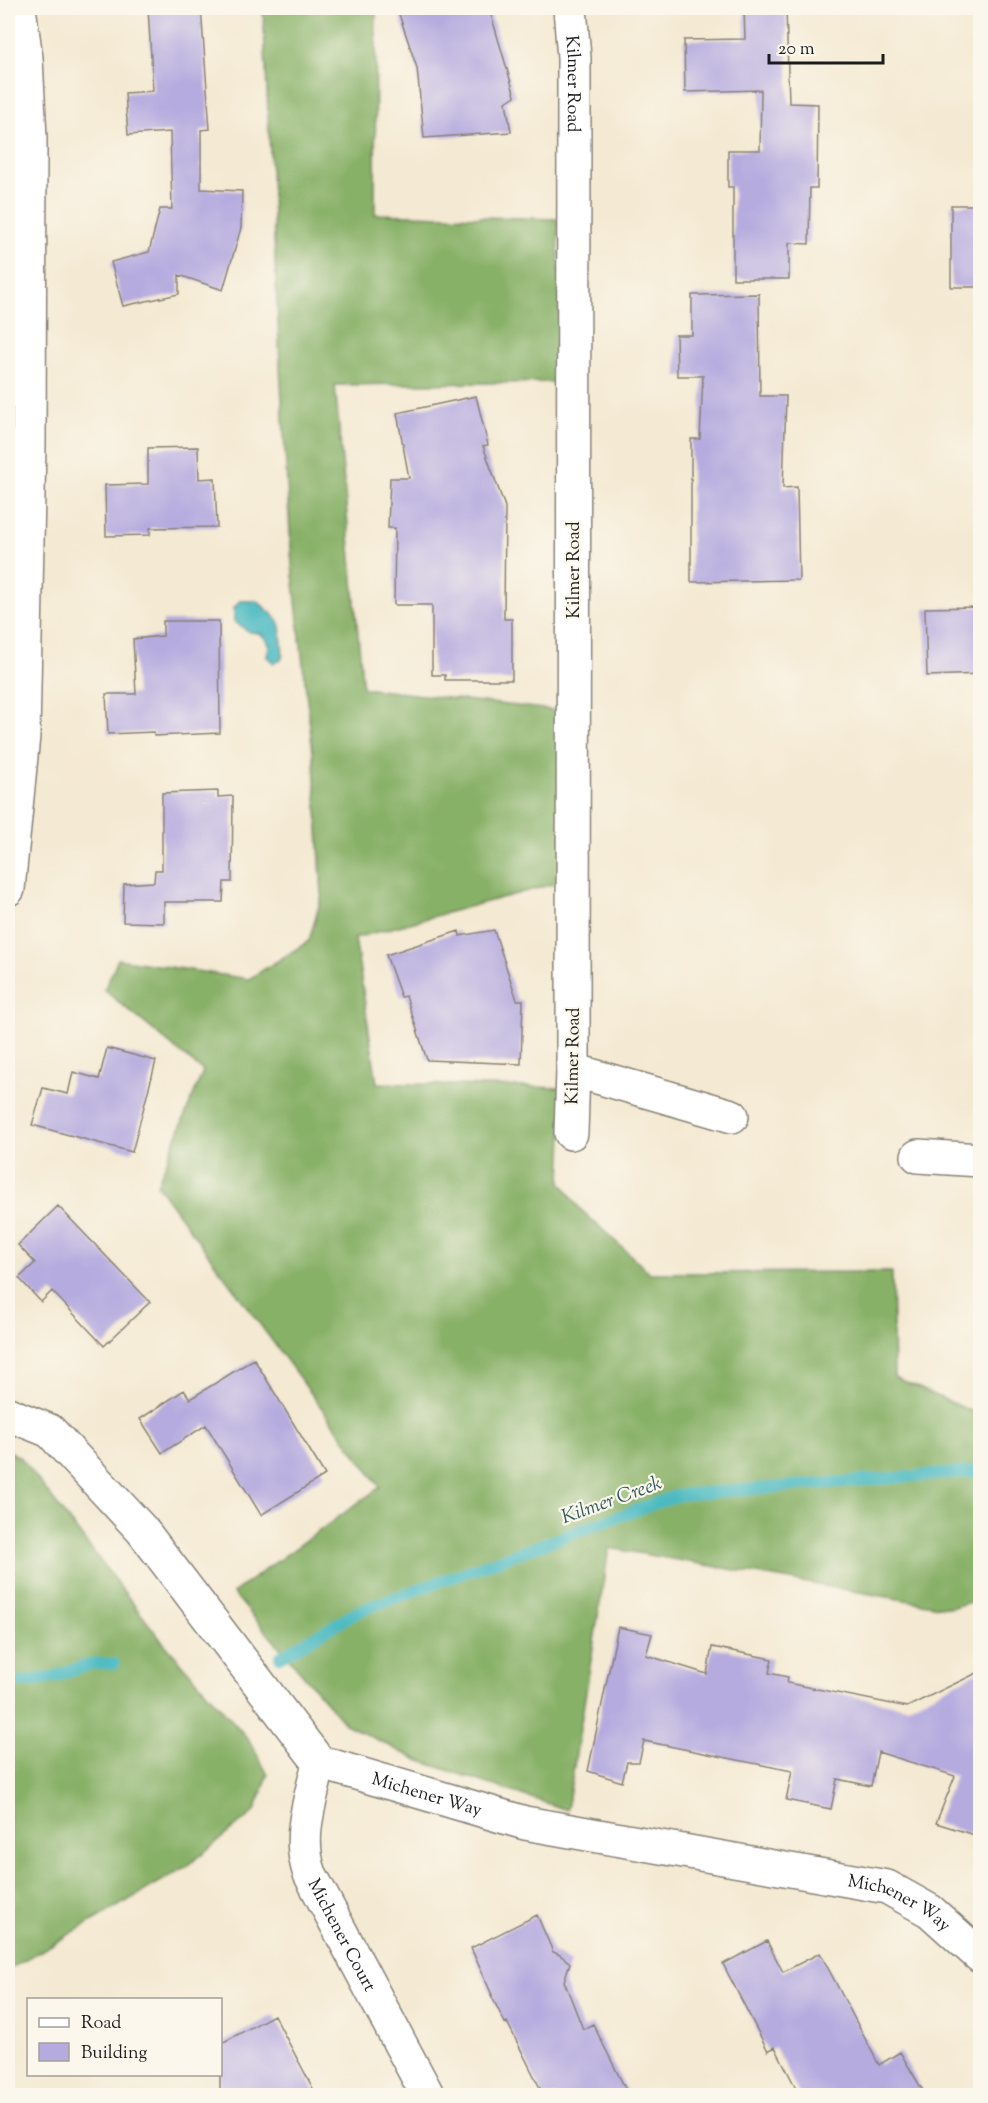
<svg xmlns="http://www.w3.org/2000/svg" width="988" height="2103" font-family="'Sorts Mill Goudy',serif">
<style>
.forest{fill:#88b168;stroke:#526642;stroke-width:1.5}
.water{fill:#4bbac1;stroke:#346b6e;stroke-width:1.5}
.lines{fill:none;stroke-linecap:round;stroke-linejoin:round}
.stream{stroke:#4bbac1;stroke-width:12}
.building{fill:#b6abdf}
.minor-casing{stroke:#888277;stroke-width:36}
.minor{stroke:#fff;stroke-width:33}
.labels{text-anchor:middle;stroke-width:4.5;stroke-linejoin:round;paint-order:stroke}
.street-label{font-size:18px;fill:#1c1c1c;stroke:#fbf7ec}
.water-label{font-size:20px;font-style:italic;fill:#2f5b5e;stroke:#fbf7ec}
</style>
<rect width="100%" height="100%" fill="#fbf7ec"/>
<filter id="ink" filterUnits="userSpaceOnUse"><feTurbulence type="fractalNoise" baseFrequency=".0167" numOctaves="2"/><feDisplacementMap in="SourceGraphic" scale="12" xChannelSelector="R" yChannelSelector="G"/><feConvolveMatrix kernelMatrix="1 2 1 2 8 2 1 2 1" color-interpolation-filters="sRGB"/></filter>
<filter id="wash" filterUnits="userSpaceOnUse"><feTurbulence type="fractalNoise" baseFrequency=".008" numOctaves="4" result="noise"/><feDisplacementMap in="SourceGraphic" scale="24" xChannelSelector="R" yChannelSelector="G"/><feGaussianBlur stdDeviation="1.35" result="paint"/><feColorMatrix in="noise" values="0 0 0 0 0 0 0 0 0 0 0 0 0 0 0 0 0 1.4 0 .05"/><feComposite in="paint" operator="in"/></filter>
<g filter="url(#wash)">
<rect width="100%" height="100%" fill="#f4e9d2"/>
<!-- forest -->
<path class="forest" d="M 263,8 L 376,8 L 375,214 L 558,219 L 561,382 L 335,385 L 363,688 L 560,711 L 564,881 L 355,938 L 377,1083 L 565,1088 L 561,1182 L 579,1208 L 650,1273 L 892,1272 L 894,1377 L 980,1415 L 980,1599 L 950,1608 L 609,1548 L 567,1810 L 420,1761 L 345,1724 L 233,1593 L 380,1487 L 157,1185 L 203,1071 L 104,990 L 118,959 L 249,979 L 309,941 L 322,895 L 314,763 L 292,566 L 281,385 Z
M 8,1450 L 22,1459 L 161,1640 L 249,1740 L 268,1775 L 255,1811 L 186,1867 L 8,1970 Z"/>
<!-- water -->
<path class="water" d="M 240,601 L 257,601 L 271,613 L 280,623 L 283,655 L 281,660 L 274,663 L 267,657 L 269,645 L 265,638 L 259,633 L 249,632 L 234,621 L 234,608 Z"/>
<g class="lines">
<!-- stream -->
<path class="stream" d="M 280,1657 L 361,1610 L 678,1495 L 980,1471
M 8,1681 L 26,1682 L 53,1677 L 94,1663 L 114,1664"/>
</g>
<g id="blocks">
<!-- building -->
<path class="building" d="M 148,8 L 201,8 L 210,129 L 201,130 L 201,189 L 242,191 L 241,228 L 223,290 L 179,275 L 179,294 L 123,306 L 111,262 L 149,252 L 160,209 L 172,209 L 170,132 L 128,135 L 125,93 L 153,91 Z
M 397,8 L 489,8 L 515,96 L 506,102 L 511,132 L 424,138 L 417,68 Z
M 744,8 L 786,8 L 789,103 L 818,104 L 817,188 L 810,188 L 809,244 L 789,243 L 789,279 L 733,279 L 733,187 L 728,187 L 728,150 L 760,150 L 761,90 L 685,92 L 684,40 L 745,39 Z
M 951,205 L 981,205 L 981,287 L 951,287 Z
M 759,294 L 760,396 L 786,396 L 783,488 L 797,487 L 799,580 L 691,582 L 691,439 L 700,439 L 703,376 L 677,376 L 676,335 L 692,335 L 692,295 Z
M 476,396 L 488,445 L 483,446 L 505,507 L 504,619 L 512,619 L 512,680 L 445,680 L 445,675 L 432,675 L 432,605 L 394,605 L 395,528 L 388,528 L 390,478 L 409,478 L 397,413 Z
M 198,447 L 199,479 L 215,478 L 217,527 L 150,528 L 150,535 L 106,536 L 105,485 L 148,484 L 148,448 Z
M 981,607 L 981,674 L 927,676 L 925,608 Z
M 163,621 L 219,621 L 220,733 L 154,736 L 154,732 L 108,734 L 106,694 L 136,694 L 133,639 L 163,636 Z
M 218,791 L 218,797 L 233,796 L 232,882 L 224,882 L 223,902 L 164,902 L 164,923 L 123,922 L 124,884 L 154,882 L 155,870 L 162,870 L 162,793 Z
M 494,930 L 517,1000 L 523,1000 L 521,1064 L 427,1060 L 406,996 L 401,997 L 386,955 L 459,931 L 460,936 Z
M 107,1048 L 156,1061 L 132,1152 L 32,1125 L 43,1088 L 68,1094 L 73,1072 L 99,1079 Z
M 58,1206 L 150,1302 L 104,1346 L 52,1291 L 41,1302 L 19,1278 L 35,1263 L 18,1245 Z
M 254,1359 L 325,1475 L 261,1515 L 206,1425 L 162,1453 L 140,1419 L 184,1390 L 190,1399 Z
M 618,1627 L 652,1634 L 646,1655 L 707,1674 L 712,1647 L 772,1659 L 769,1673 L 788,1677 L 787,1683 L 907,1707 L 981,1671 L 981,1837 L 936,1823 L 955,1776 L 878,1752 L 871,1786 L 837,1779 L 831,1809 L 786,1800 L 792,1771 L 644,1741 L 639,1762 L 627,1762 L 622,1782 L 588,1771 Z
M 537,1915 L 553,1952 L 560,1955 L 570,1963 L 564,1981 L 583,2029 L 593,2024 L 629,2096 L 544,2096 L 507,2022 L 505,2023 L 491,1995 L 492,1995 L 471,1948 Z
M 767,1941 L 783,1972 L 820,1953 L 879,2065 L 900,2052 L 926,2096 L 800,2096 L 775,2047 L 768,2051 L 723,1964 Z
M 274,2015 L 317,2096 L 220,2096 L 220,2044 Z"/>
</g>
</g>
<g filter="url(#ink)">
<use href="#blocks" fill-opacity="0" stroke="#888277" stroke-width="1.5"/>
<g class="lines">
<!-- minor casing -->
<g class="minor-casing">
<g id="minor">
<path id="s1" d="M 570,8 L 574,58 L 573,1070 L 571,1133"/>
<path d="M 8,889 L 23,736 L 29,445 L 30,138 L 26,58 L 19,8"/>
<path d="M 573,1070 L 732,1116"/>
<path d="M 918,1156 L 980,1160"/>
<path id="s2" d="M 8,1414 L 50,1431 L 142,1530 L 319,1762 L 525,1823 L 887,1887 L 930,1911 L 980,1956"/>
<path id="s3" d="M 319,1762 C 311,1800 296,1837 310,1874 L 428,2096"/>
</g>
</g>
<!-- minor -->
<use href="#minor" class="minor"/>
</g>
</g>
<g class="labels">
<!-- street labels -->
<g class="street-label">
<text dy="6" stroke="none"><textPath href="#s1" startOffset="76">Kilmer Road</textPath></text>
<text transform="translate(573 570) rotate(-90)" y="6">Kilmer Road</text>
<text transform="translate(572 1056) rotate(-89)" y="6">Kilmer Road</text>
<text dy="6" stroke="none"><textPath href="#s2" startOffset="585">Michener Way</textPath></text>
<text dy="6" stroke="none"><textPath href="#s2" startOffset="1072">Michener Way</textPath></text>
<text dy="6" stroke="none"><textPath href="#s3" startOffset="183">Michener Court</textPath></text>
</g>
<!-- water labels -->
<g class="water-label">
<text transform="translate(611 1499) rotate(-20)" y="7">Kilmer Creek</text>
</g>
</g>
<!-- margin -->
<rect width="988" height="2103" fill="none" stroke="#fbf7ec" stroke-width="30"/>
<!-- legend -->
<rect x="27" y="1998" width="195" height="78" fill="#fbf7ec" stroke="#a29f99" stroke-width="1.5"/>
<rect x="39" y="2018" width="30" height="9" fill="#ffffff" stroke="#a29f99" stroke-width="1.5"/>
<text x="81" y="2028" font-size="18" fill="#1c1c1c">Road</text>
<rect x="39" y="2043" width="30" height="18" fill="#b6abdf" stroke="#a29f99" stroke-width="1.5"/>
<text x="81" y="2058" font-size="18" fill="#1c1c1c">Building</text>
<!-- scale -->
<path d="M769 54v9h114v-9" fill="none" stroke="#1c1c1c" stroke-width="3"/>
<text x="778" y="54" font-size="18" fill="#1c1c1c" stroke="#fbf7ec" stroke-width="4.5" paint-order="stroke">20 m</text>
</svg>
